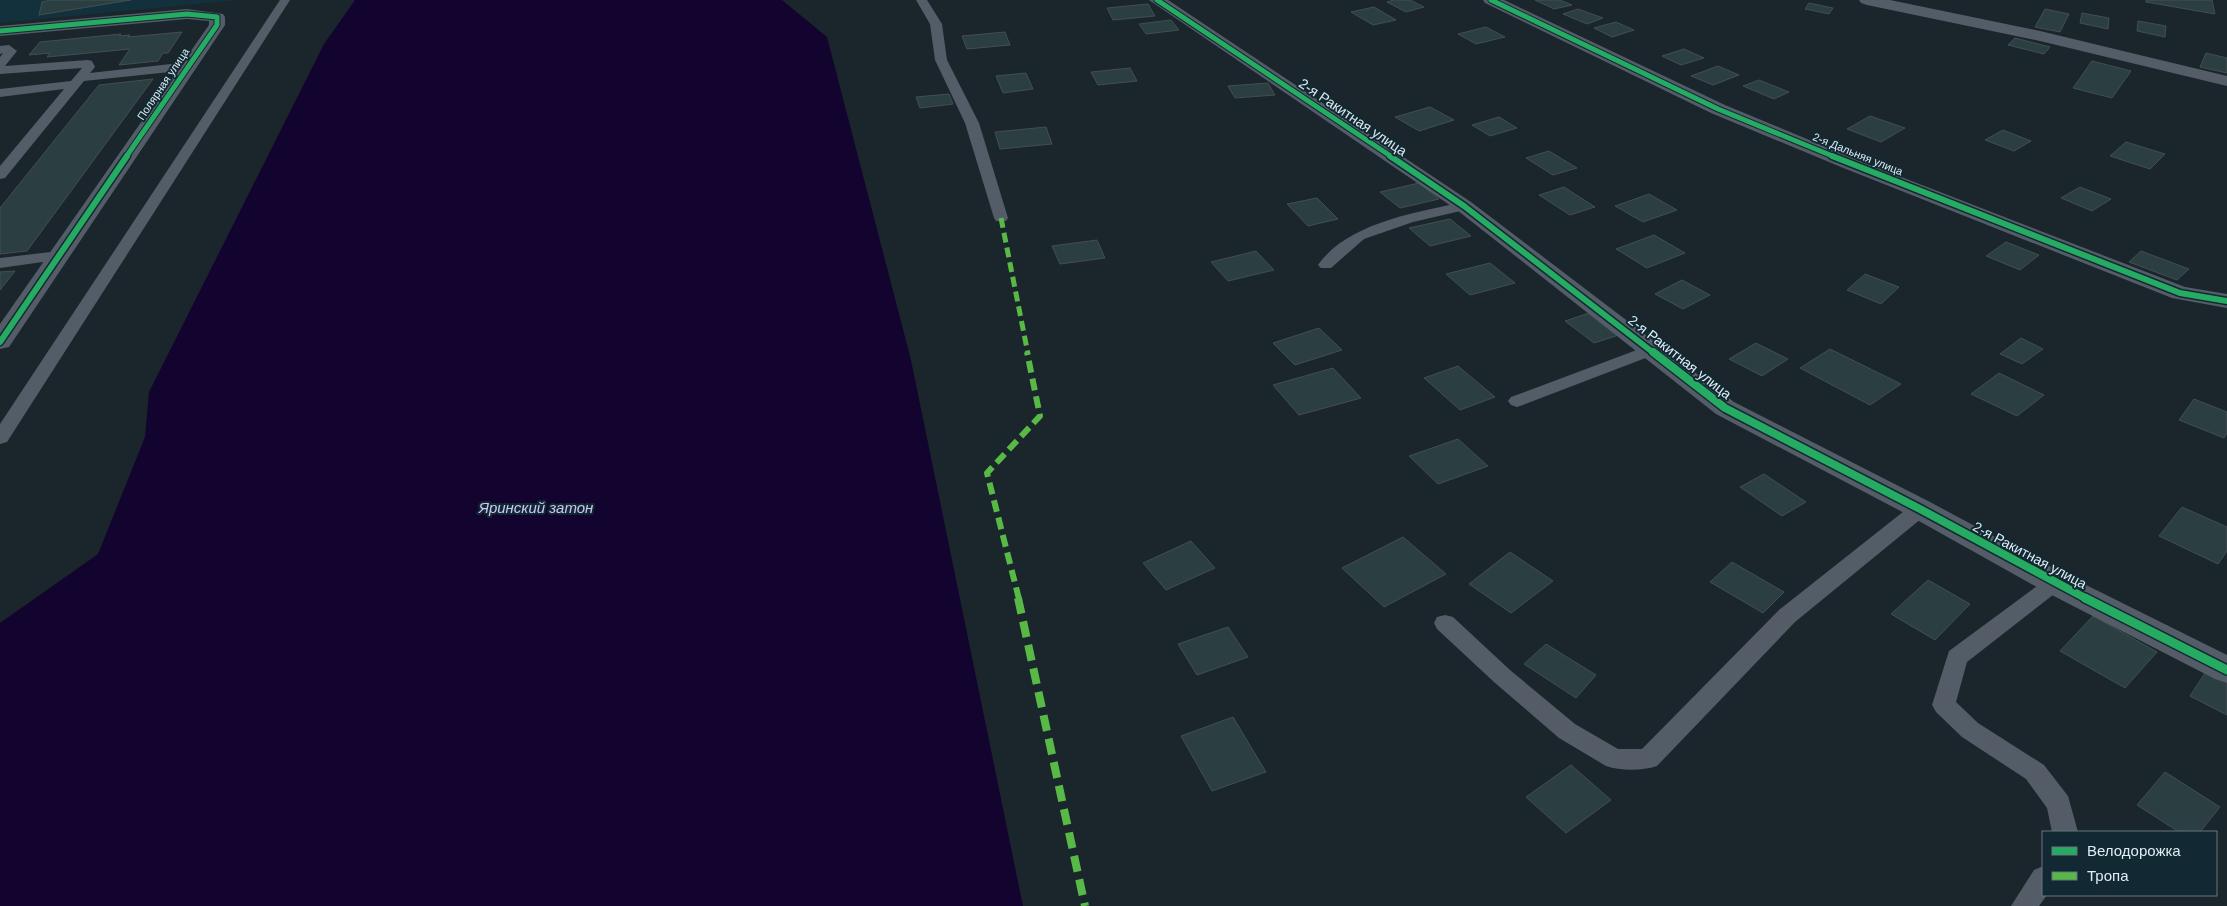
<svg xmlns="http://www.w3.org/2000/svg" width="2227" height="906" font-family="Helvetica,sans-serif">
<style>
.built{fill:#13303d}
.water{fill:#13042f}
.building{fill:#2b3f42;stroke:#434e50}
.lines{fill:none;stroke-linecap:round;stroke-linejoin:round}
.service{fill:#545c68;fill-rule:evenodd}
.minor{fill:#545c68;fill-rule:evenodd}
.quiet-far2{stroke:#58b947;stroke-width:5;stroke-dasharray:10 5;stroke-linecap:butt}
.quiet-far1{stroke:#58b947;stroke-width:6;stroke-dasharray:12 6;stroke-linecap:butt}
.quiet{stroke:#58b947;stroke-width:8;stroke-dasharray:16 8;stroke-linecap:butt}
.cycleway-far3-casing{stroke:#122933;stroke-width:7}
.cycleway-far2-casing{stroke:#122933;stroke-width:9}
.cycleway-far1-casing{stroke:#122933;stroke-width:11}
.cycleway-casing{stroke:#122933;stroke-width:12}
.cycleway-far3{stroke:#26ab63;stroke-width:5}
.cycleway-far2{stroke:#26ab63;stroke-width:6}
.cycleway-far1{stroke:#26ab63;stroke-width:8}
.cycleway{stroke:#26ab63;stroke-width:9}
.labels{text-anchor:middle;stroke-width:4;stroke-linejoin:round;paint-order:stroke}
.far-street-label{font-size:11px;fill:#deecf3;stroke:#122933}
.street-label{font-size:14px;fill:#deecf3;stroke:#122933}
.water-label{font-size:15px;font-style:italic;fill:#cec5f8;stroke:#122933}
</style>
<rect width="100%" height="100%" fill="#1a262b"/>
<!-- built -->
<path class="built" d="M 0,0 L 238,0 L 0,23 Z"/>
<!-- water -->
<path class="water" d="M 355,0 L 782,0 L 827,37 L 911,360 L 1023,906 L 0,906 L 0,623 L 98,554 L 145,437 L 149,392 L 324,44 Z"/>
<!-- building -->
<path class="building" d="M 51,0 L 131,0 L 39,15 L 42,2 Z
M 1394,0 L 1410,0 L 1424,7 L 1406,12 L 1387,2 Z
M 1535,0 L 1560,0 L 1572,5 L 1554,9 Z
M 2146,0 L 2212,0 L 2215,14 L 2146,2 Z
M 1809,3 L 1833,8 L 1829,14 L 1805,9 Z
M 1148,4 L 1155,16 L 1113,20 L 1107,8 Z
M 1374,7 L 1396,20 L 1373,25 L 1351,12 Z
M 1578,9 L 1603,18 L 1587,24 L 1563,14 Z
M 2045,9 L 2069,14 L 2060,32 L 2035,27 Z
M 2082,13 L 2109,18 L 2108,29 L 2080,23 Z
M 1171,20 L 1179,30 L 1146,34 L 1139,24 Z
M 2138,21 L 2166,26 L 2165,37 L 2137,31 Z
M 1616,22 L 1634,30 L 1612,37 L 1594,28 Z
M 1486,27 L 1505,37 L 1476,44 L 1458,34 Z
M 182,32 L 168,53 L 163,53 L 158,61 L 119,65 L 130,49 L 47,57 L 50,53 L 29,55 L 40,42 L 121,34 L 119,36 L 130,35 L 128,37 Z
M 1005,32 L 1010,45 L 967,49 L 962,36 Z
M 2015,38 L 2050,47 L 2044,54 L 2008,45 Z
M 1684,49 L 1704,58 L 1681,65 L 1662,56 Z
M 2206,53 L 2227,58 L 2227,73 L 2200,67 Z
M 2092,61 L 2131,71 L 2112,98 L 2073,88 Z
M 1718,66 L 1739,75 L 1713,85 L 1691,76 Z
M 1130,68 L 1137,81 L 1098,85 L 1091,72 Z
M 1026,73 L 1033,89 L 1003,93 L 996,76 Z
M 153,79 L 27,251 L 0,254 L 0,208 L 99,85 Z
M 1759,80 L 1789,92 L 1774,99 L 1743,86 Z
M 1268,83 L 1275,95 L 1235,98 L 1228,86 Z
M 949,94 L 953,104 L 920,108 L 916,97 Z
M 1430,107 L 1454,120 L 1419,131 L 1395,117 Z
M 1870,116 L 1905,128 L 1881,142 L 1847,129 Z
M 1499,117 L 1517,128 L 1490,136 L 1472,125 Z
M 1046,127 L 1052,144 L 1000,149 L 995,132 Z
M 2003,130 L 2031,141 L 2014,151 L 1985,140 Z
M 2126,142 L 2165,154 L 2150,169 L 2110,156 Z
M 1549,151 L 1577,168 L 1553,175 L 1526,158 Z
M 1419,183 L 1439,199 L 1400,208 L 1380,192 Z
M 1564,187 L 1595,207 L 1570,215 L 1539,195 Z
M 2080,187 L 2111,199 L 2092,211 L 2061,198 Z
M 1649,194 L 1677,210 L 1643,222 L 1615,206 Z
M 1317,198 L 1338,219 L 1308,226 L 1287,204 Z
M 1450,219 L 1471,236 L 1430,246 L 1409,228 Z
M 1654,235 L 1685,253 L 1647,268 L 1616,249 Z
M 1097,240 L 1105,258 L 1060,264 L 1052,246 Z
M 2006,242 L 2039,255 L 2020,270 L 1986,256 Z
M 1256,251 L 1274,270 L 1228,281 L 1211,262 Z
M 2141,251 L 2189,269 L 2177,280 L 2129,262 Z
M 1490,263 L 1515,283 L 1470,295 L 1446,274 Z
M 15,271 L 0,290 L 0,272 Z
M 1865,274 L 1899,287 L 1881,304 L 1847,290 Z
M 1682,280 L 1710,295 L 1683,309 L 1655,294 Z
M 1589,313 L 1619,335 L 1594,343 L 1565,321 Z
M 1319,328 L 1342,350 L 1295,365 L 1273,343 Z
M 2021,338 L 2043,349 L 2022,364 L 2000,354 Z
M 1756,343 L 1788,359 L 1762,376 L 1729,359 Z
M 1830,349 L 1901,384 L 1870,405 L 1800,368 Z
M 1458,366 L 1495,397 L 1460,410 L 1424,378 Z
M 1333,368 L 1361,398 L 1299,415 L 1273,385 Z
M 1999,373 L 2044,395 L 2017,416 L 1971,394 Z
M 2194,399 L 2227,412 L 2227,433 L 2224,438 L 2179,420 Z
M 1458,439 L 1488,466 L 1438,484 L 1409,456 Z
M 1764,474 L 1806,502 L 1782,516 L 1740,487 Z
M 2182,507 L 2227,527 L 2227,551 L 2218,564 L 2159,536 Z
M 1403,537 L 1446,574 L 1384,607 L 1342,568 Z
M 1191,541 L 1215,568 L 1166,590 L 1143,563 Z
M 1510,552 L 1553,581 L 1511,613 L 1469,584 Z
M 1732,562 L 1784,592 L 1763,613 L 1710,582 Z
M 1928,580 L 1970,604 L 1935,640 L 1891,614 Z
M 2093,616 L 2157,652 L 2125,688 L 2060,651 Z
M 1228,627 L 1248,657 L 1197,675 L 1178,644 Z
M 1546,644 L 1596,675 L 1576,698 L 1524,664 Z
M 2209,667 L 2227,677 L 2227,715 L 2190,696 Z
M 1233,717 L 1266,772 L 1212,791 L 1181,736 Z
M 1571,765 L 1611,800 L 1566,833 L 1526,797 Z
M 2165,772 L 2220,807 L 2200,832 L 2179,832 L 2137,805 Z"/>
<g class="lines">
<!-- service -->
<path class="service" d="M 280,0 L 290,0 L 7,442 L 0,444 L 0,424 Z
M 916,0 L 927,0 L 942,24 L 947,60 L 979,123 L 1008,218 L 1006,221 L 996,221 L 994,218 L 965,123 L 935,60 L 930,24 Z
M 9,45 L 17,51 L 5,66 L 88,60 L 92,61 L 95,67 L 90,73 L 189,62 L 195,66 L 189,70 L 84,81 L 5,178 L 0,179 L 0,166 L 64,89 L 0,97 L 0,89 L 71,81 L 82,68 L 0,74 L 0,57 L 3,53 L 0,54 L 0,46 Z
M 1464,202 L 1471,206 L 1469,209 L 1413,222 L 1364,239 L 1331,268 L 1321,268 L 1318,265 C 1347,223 1417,212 1464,202 Z
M 59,251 L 64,253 L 67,256 L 64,259 L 0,268 L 0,258 Z
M 1650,345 L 1656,346 L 1658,350 L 1656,354 L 1523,405 L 1517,407 L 1511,405 L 1508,401 L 1511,397 Z
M 1920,502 L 1927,504 L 1930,509 L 1927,514 L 1795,622 L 1657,766 C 1642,771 1621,771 1606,766 L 1559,738 L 1494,682 L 1437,629 L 1434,623 L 1437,617 L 1445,615 L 1453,617 L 1510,670 L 1575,724 L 1618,749 L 1642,749 L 1779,610 L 1913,504 Z
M 2055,575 L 2062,578 L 2066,583 L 2062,588 L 1967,662 L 1956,702 L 1978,723 L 2044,765 L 2068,796 L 2078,832 L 2052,832 L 2047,808 L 2026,779 L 1962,737 L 1936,712 L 1932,705 L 1949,651 L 2048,578 Z
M 2043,866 L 2043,895 L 2047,895 L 2039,906 L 2011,906 L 2034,870 Z"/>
<!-- minor -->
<path class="minor" d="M 1149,0 L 1168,0 L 1471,202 L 1734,402 L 1930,502 L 2066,575 L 2227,655 L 2227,683 L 2215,679 L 2044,591 L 1910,516 L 1716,414 L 1457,210 Z
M 1483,0 L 1504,0 L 1725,105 L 1855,159 L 2185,287 L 2227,294 L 2227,308 L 2172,298 L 1841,167 L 1711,113 L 1485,3 Z
M 1859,0 L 1890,0 L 2040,31 L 2227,76 L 2227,86 L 2040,41 L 1867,5 L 1861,3 Z
M 187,9 L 223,14 L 225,17 L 225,25 L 9,347 L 0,349 L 0,324 L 209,25 L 209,21 L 187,19 L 0,36 L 0,26 Z"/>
<!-- quiet-far2 -->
<path class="quiet-far2" d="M 1001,218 L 1028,354"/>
<!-- quiet-far1 -->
<path class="quiet-far1" d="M 1019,599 L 987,473 L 1040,416 L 1027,352"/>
<!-- quiet -->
<path class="quiet" d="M 1018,598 L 1085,906"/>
<!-- cycleway-far3 casing -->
<g class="cycleway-far3-casing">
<path id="cycleway-far3" d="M 1157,0 L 1392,157
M 1491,0 L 1718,109 L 1835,157
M 0,31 L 187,14 L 217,17 L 217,25 L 126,157"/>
</g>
<!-- cycleway-far2 casing -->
<g class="cycleway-far2-casing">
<path id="cycleway-far2" d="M 1390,156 L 1464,206 L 1655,354
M 1832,156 L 2180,293 L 2227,301
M 0,342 L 127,156"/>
</g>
<!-- cycleway-far1 casing -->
<g class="cycleway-far1-casing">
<path id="cycleway-far1" d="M 1653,352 L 1725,408 L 1920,509 L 2087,599"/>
</g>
<!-- cycleway casing -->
<g class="cycleway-casing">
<path id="cycleway" d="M 2085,598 L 2227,670"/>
</g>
<!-- cycleway-far3 -->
<use href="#cycleway-far3" class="cycleway-far3"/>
<!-- cycleway-far2 -->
<use href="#cycleway-far2" class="cycleway-far2"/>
<!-- cycleway-far1 -->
<use href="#cycleway-far1" class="cycleway-far1"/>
<!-- cycleway -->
<use href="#cycleway" class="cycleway"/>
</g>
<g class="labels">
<!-- far-street labels -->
<g class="far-street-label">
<text transform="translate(163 84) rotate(-56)" y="4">Полярная улица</text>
<text transform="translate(1858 154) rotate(22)" y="4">2-я Дальняя улица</text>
</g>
<!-- street labels -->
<g class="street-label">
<text transform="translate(1353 117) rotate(34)" y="5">2-я Ракитная улица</text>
<text transform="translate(1680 357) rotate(38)" y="5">2-я Ракитная улица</text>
<text transform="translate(2030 555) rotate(28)" y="5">2-я Ракитная улица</text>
</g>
<!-- water labels -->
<g class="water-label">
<text x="536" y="513">Яринский затон</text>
</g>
</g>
<!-- legend -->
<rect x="2042" y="831" width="175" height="65" fill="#122933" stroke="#647780"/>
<rect x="2052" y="847" width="25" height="8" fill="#26ab63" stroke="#647780"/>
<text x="2087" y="856" font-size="15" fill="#deecf3">Велодорожка</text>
<rect x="2052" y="872" width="25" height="8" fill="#58b947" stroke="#647780"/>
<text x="2087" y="881" font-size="15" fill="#deecf3">Тропа</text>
</svg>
